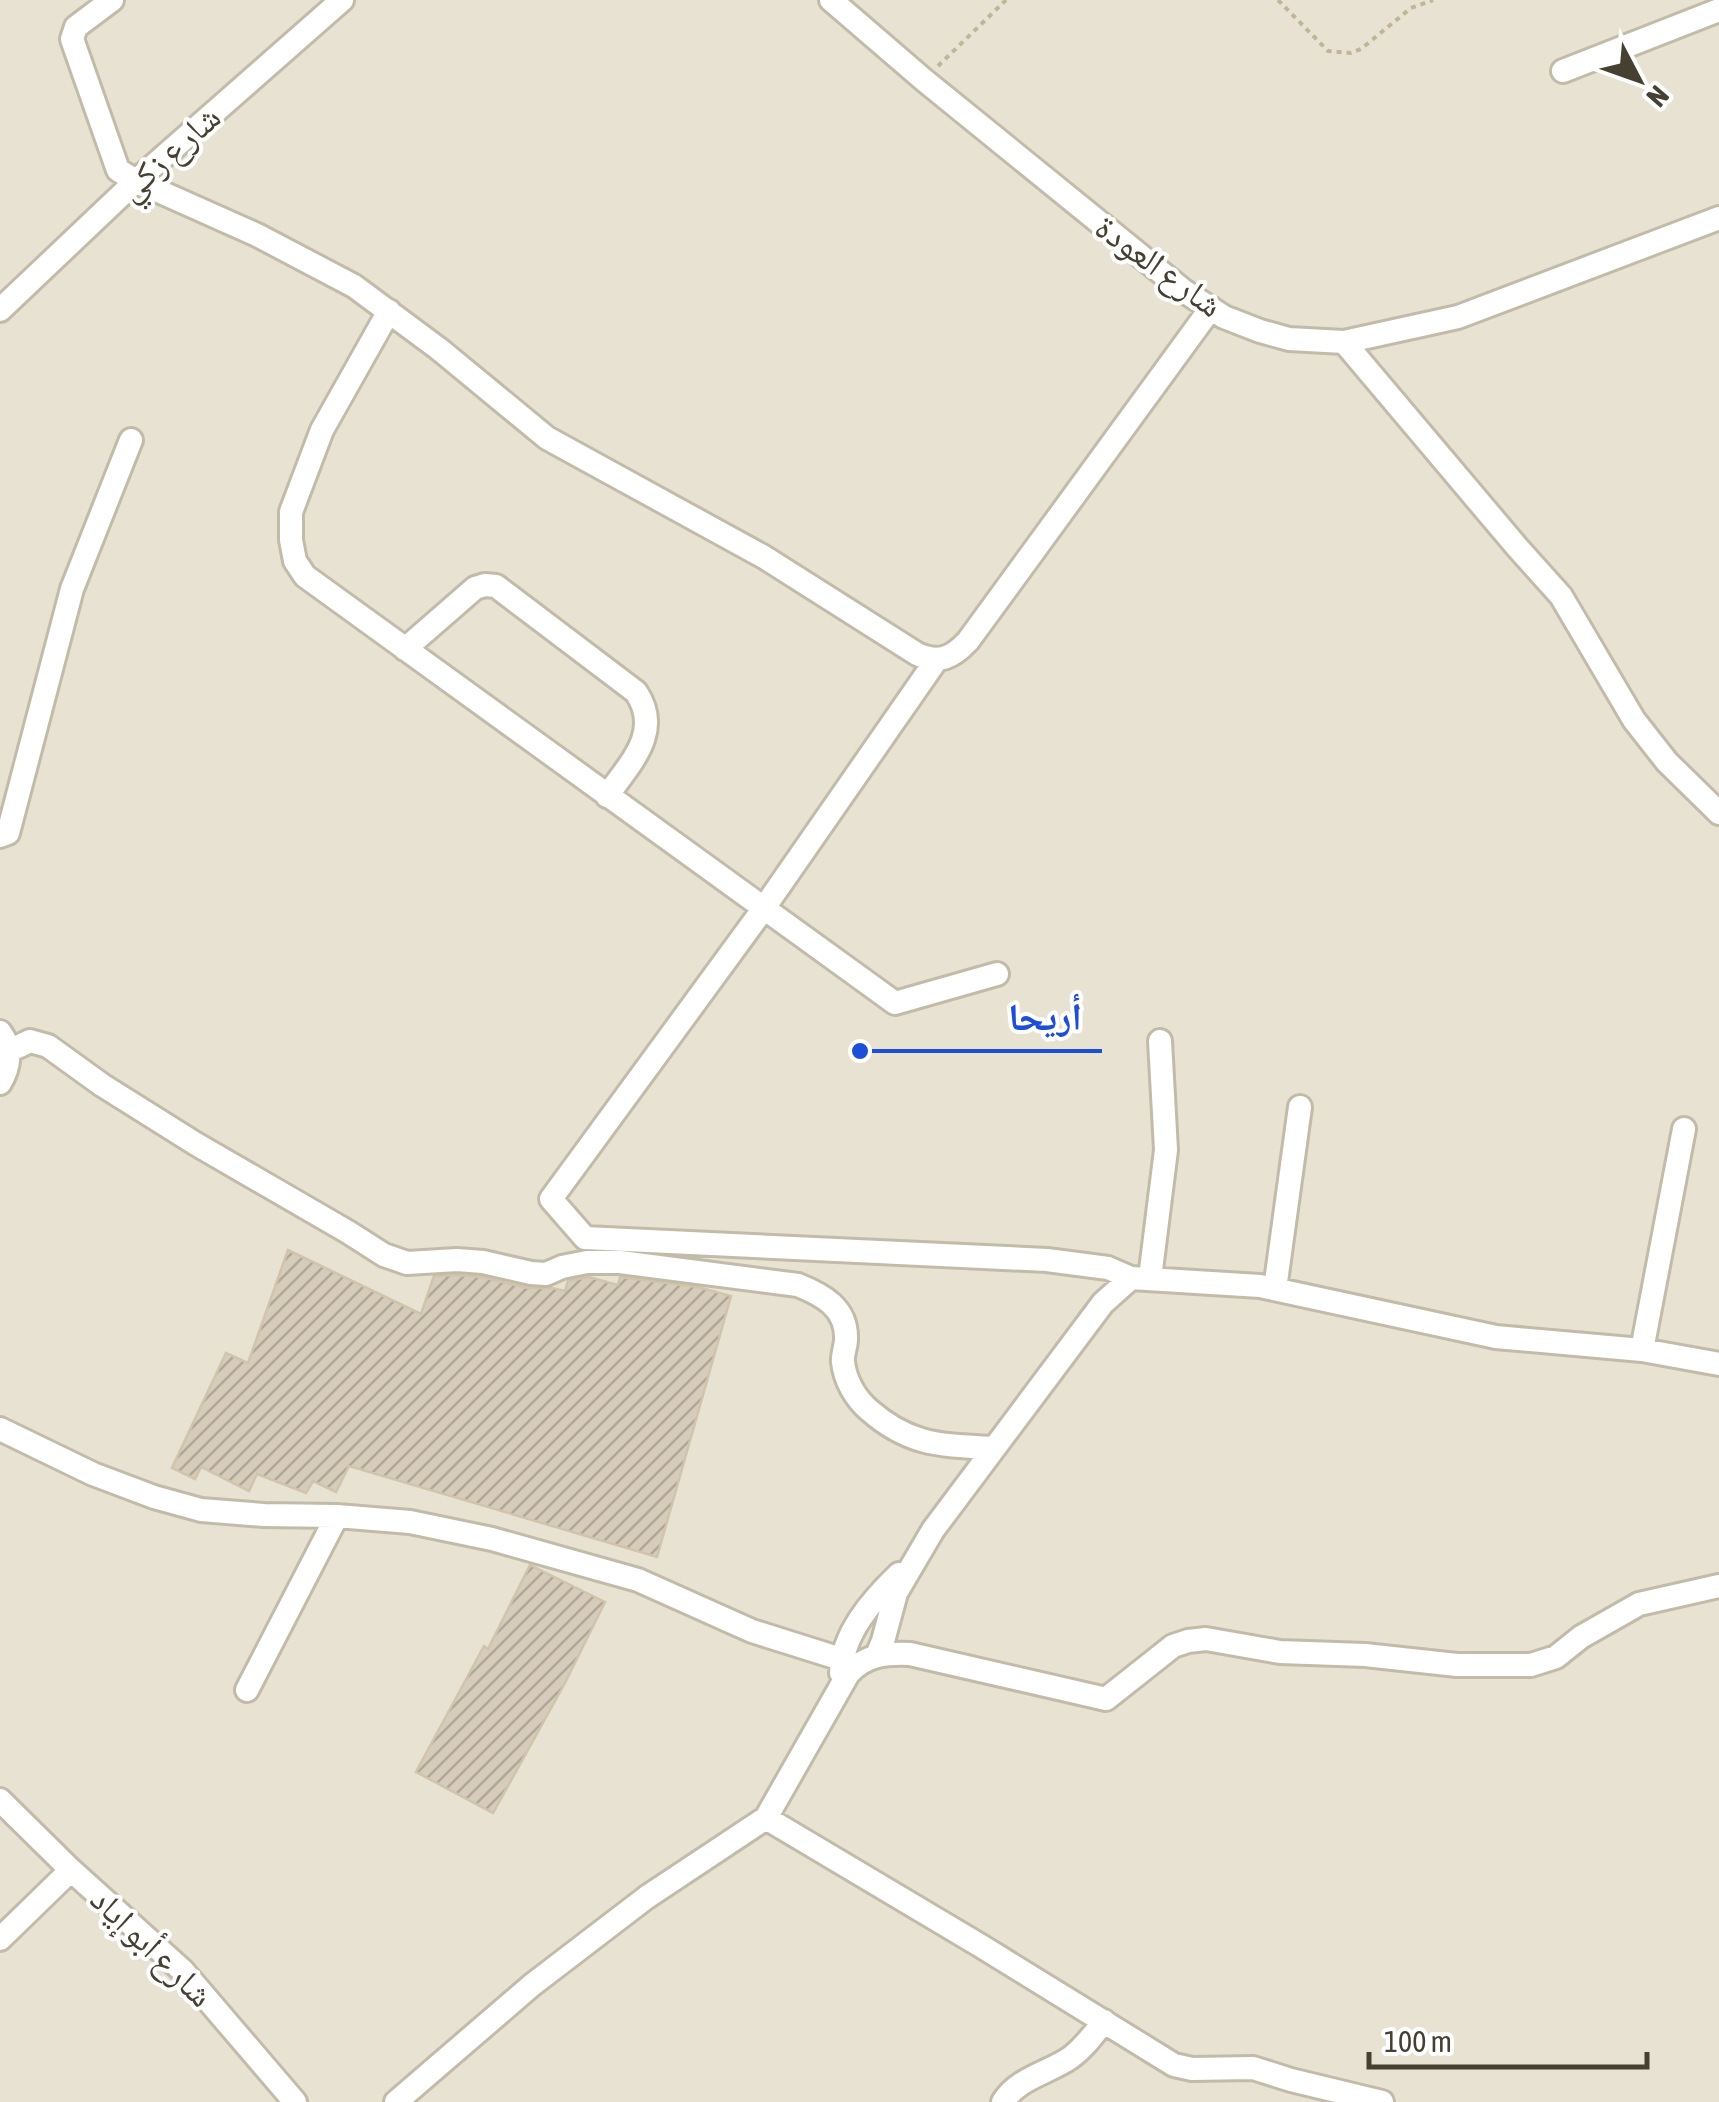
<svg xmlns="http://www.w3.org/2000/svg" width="1719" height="2102" font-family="'Asap Condensed','Noto Naskh Arabic',sans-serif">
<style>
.residential{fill:#e8e2d2}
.building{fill:url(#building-hatch);stroke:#d1c4ab;stroke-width:2.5}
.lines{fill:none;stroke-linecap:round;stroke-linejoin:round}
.minor-casing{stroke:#c2bba9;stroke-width:28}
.path{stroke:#c2b596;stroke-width:4;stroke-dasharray:5 5;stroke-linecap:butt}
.minor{stroke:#fff;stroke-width:22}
.labels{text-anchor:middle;stroke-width:8;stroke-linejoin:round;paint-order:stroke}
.street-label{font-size:35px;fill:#464033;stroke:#fff}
.leader{fill:none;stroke:#1d4ed8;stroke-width:4}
.callout-dot{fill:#1d4ed8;stroke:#fff;stroke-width:4}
.callout-label{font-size:38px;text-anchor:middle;font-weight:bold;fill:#1d4ed8;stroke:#fff;stroke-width:8;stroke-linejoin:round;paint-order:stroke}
</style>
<defs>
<pattern id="building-hatch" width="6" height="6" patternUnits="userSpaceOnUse" patternTransform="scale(2.5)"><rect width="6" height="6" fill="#d6ccb9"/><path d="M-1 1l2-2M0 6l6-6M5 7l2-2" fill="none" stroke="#afa797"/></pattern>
</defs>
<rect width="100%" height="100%" fill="#f3efe4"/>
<!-- residential -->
<path class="residential" d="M 0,0 L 1719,0 L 1719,2102 L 0,2102 Z"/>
<!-- building -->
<path class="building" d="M 288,1250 L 421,1314 L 434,1276 L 457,1275 L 481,1277 L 528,1288 L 552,1288 L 565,1291 L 568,1281 L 589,1277 L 618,1285 L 620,1277 L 698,1287 L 731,1296 L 657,1557 L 349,1466 L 336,1492 L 313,1481 L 306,1493 L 257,1474 L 249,1491 L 201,1467 L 195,1479 L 172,1468 L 226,1353 L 248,1363 Z
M 530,1565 L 605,1602 L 565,1683 L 493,1813 L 416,1772 L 484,1646 L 488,1649 Z"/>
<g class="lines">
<!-- minor casing -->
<g class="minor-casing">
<path id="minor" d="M 112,0 L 76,27 L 72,39 L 118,170 L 136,181 L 257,235 L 354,286 L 439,349 L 547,438 L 764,557 L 917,654 C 939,664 952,658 968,641 L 1211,308
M 831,0 L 924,80 L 1184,291 L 1224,317 L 1260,331 L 1289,339 L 1344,342 L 1458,317 L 1719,218
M 1563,71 L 1719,10
M 0,310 L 136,181 L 342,0
M 389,311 L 322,430 L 291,512 L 291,540 L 295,561 L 305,576 L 895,1003 L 997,974
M 1344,342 L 1517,547 L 1561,596 L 1634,720 L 1667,762 L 1719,813
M 405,649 L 475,588 L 485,585 L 496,586 L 636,692 C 663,732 630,763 607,796
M 937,659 L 764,908 L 551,1199 L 585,1238 L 1047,1260 L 1108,1268 L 1131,1278
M 0,836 L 8,833 L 72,589 L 131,440
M 0,1032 C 12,1048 10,1067 0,1083
M 9,1051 L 30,1041 L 48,1046 L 102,1085 L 196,1144 L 348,1232 L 384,1255 L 407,1263 L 457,1260 L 483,1262 L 531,1273 L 546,1274 L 562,1267 L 587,1262 L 620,1262 L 798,1285 C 823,1295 847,1308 846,1339 C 846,1347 842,1355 843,1362 C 845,1380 855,1398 869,1410 C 910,1446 941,1445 993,1448
M 1150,1278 L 1166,1150 L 1160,1041
M 1275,1289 L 1300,1107
M 1642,1350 L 1684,1129
M 0,1429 L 93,1474 L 154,1497 L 201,1510 L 264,1515 L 337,1516 L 410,1522 L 492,1539 L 638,1580 L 752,1631 L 841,1659
M 877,1655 L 883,1641 L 896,1593 L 933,1530 L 1103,1303 L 1131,1278 L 1260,1286 L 1496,1337 L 1642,1350 L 1719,1364
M 841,1673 C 842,1634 872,1600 899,1574
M 247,1690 L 337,1516
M 0,1800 L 71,1870 L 183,1971 L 295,2102
M 766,1818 L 848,1674 C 865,1655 885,1653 910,1654 L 1106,1699 L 1173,1646 L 1188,1641 L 1206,1639 L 1280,1652 L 1365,1655 L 1457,1665 L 1531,1665 L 1556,1657 L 1581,1637 L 1639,1604 L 1719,1586
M 0,1939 L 71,1870
M 396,2102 L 532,1985 L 647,1897 L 766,1818 L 981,1946 L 1174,2065 L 1192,2069 L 1253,2068 L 1291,2080 L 1382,2102
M 1003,2102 C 1018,2078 1048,2073 1070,2058 C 1084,2048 1094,2034 1104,2021"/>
</g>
<!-- path -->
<path class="path" d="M 1278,0 L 1328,51 L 1351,53 L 1361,49 L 1411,8 L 1433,0
M 938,66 L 1006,0"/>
<!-- minor -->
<use href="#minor" class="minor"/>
</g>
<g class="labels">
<!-- street labels -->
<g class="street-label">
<text transform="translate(169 153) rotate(-42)" y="12">شارع زكي</text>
<text transform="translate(1159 266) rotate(36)" y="12">شارع العودة</text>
<text transform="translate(152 1947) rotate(44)" y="12">شارع أبو إياد</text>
</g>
</g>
<!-- callouts -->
<path class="leader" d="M860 1051L988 1051H1102"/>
<circle class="callout-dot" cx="860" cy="1051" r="10"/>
<g class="callout-label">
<text x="1045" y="1030">أريحا</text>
</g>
<!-- north arrow -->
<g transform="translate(1639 80) rotate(131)" stroke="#ffffff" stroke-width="8" paint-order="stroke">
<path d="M0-8L18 38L0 25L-18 38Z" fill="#464033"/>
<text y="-15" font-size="28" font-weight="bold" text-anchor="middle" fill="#464033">N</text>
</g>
<!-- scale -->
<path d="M1369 2052v15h278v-15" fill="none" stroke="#464033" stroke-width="5"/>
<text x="1384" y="2052" font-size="30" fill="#464033" stroke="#ffffff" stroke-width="8" paint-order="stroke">100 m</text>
</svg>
